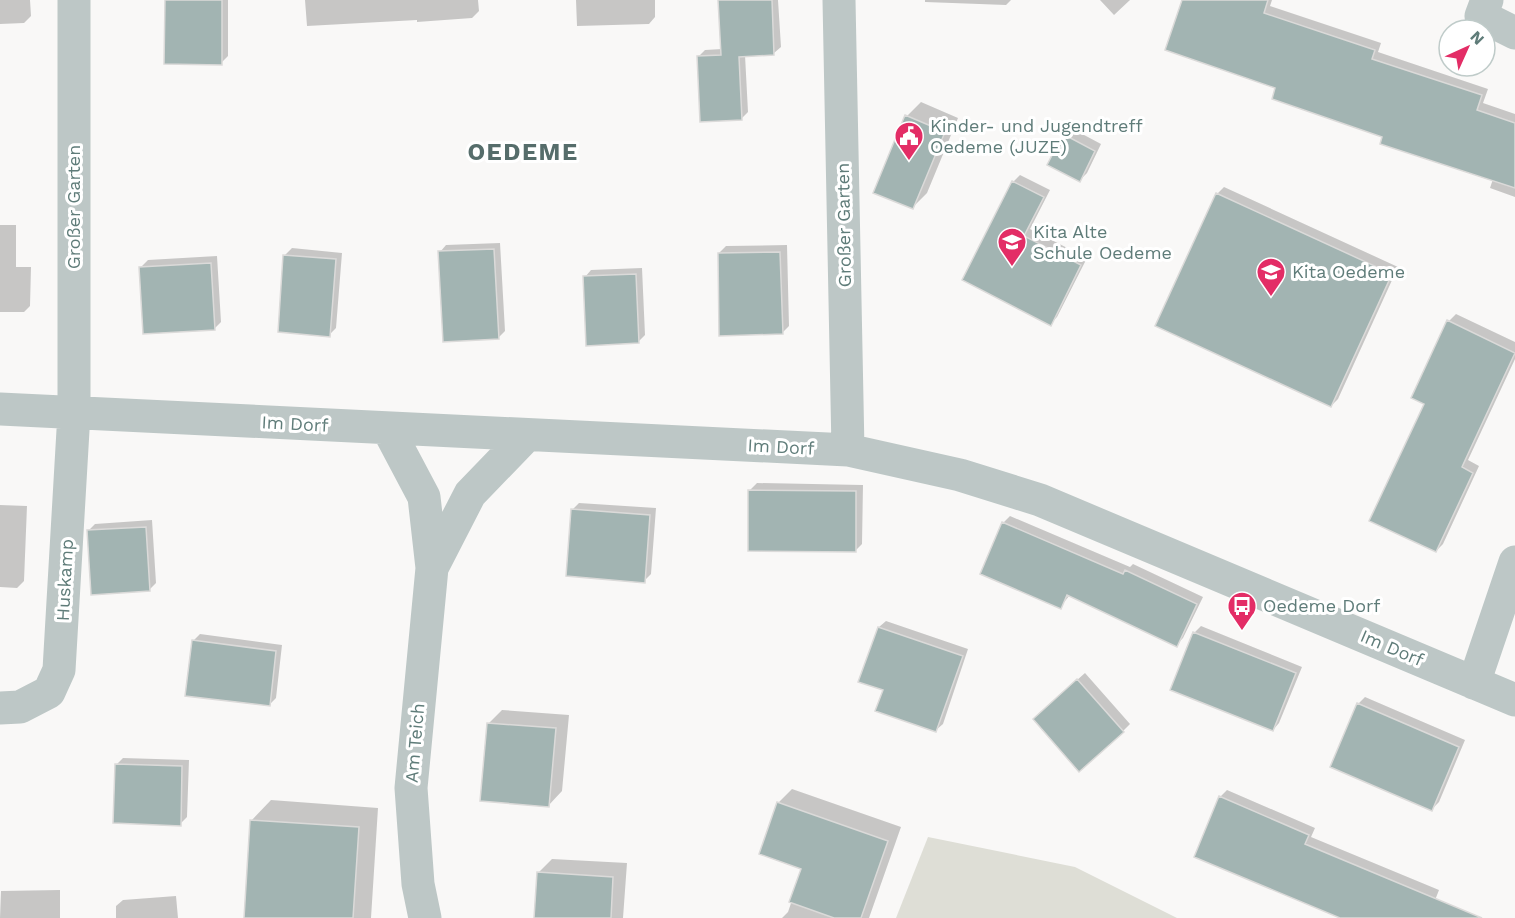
<svg xmlns="http://www.w3.org/2000/svg" width="1515" height="918" font-family="'Work Sans',sans-serif">
<style>
.green{fill:#deded6}
.shadow{fill:#0003}
.building{fill:#a2b4b2;stroke:#dbdad9;stroke-width:1.5}
.lines{fill:none;stroke-linecap:round;stroke-linejoin:round}
.minor{stroke:#bdc7c6;stroke-width:33}
.labels{text-anchor:middle;stroke-width:6;stroke-linejoin:round;paint-order:stroke}
.poi-label{font-size:18px;fill:#5f7c79;stroke:#fff;text-anchor:start}
.street-label{font-size:18px;fill:#5f7c79;stroke:#fff}
.district-label{font-size:24px;font-weight:bold;letter-spacing:1.5px;fill:#566d6b;stroke:#fff}
</style>
<rect width="100%" height="100%" fill="#f9f8f7"/>
<!-- green -->
<path class="green" d="M 928,837 L 1075,867 L 1177,918 L 896,918 Z"/>
<!-- shadow -->
<path class="shadow" d="M 0,0 L 30,0 L 31,16 L 24,23 L 0,24 Z
M 166,0 L 228,0 L 228,56 L 221,63 Z
M 305,0 L 478,0 L 479,11 L 472,18 L 417,22 L 417,20 L 307,26 Z
M 576,0 L 655,0 L 655,17 L 649,24 L 577,26 Z
M 720,0 L 778,0 L 781,47 L 774,53 L 745,55 L 748,112 L 741,119 L 698,57 L 705,50 L 722,49 Z
M 925,0 L 1011,0 L 1006,5 L 925,2 Z
M 1100,0 L 1130,0 L 1114,15 Z
M 1183,0 L 1272,0 L 1270,6 L 1381,43 L 1378,52 L 1488,89 L 1483,103 L 1515,114 L 1515,197 L 1490,188 L 1493,179 L 1384,136 L 1277,87 Z
M 921,102 L 958,118 L 927,193 L 913,207 L 907,116 Z
M 1071,128 L 1101,144 L 1087,173 L 1080,180 L 1064,135 Z
M 1020,175 L 1050,190 L 1030,229 L 1087,258 L 1057,317 L 1050,324 L 964,280 L 1013,182 Z
M 1224,187 L 1398,267 L 1338,399 L 1331,406 L 1217,194 Z
M 0,225 L 16,225 L 16,267 L 31,267 L 30,306 L 24,312 L 0,312 Z
M 500,243 L 505,331 L 498,338 L 440,252 L 446,245 Z
M 787,245 L 789,326 L 782,333 L 719,253 L 726,246 Z
M 292,248 L 342,253 L 336,328 L 329,335 L 285,255 Z
M 217,256 L 221,322 L 214,329 L 141,267 L 148,260 Z
M 642,268 L 645,335 L 638,342 L 585,277 L 591,270 Z
M 1456,314 L 1515,342 L 1515,359 L 1468,460 L 1479,466 L 1443,544 L 1436,551 L 1426,403 L 1449,321 Z
M 757,483 L 863,485 L 862,544 L 855,551 L 750,490 Z
M 579,503 L 656,508 L 651,574 L 644,581 L 573,509 Z
M 0,505 L 27,506 L 24,581 L 17,588 L 0,587 Z
M 1010,516 L 1130,567 L 1133,564 L 1203,597 L 1183,638 L 1176,645 L 1070,595 L 1060,607 L 1003,523 Z
M 152,520 L 156,583 L 149,590 L 88,531 L 95,524 Z
M 886,621 L 968,649 L 943,724 L 936,730 L 884,689 L 879,627 Z
M 1201,626 L 1302,667 L 1279,723 L 1273,730 L 1194,633 Z
M 200,634 L 282,645 L 276,698 L 269,705 L 193,641 Z
M 1085,673 L 1130,724 L 1123,731 L 1041,712 Z
M 1365,697 L 1465,740 L 1439,802 L 1432,809 L 1358,704 Z
M 502,710 L 569,715 L 562,791 L 548,806 L 488,724 Z
M 123,758 L 189,760 L 187,817 L 180,824 L 116,765 Z
M 792,789 L 901,827 L 869,918 L 782,918 L 788,912 L 803,868 L 778,803 Z
M 1227,790 L 1315,828 L 1311,837 L 1439,890 L 1428,918 L 1344,918 L 1220,797 Z
M 271,800 L 378,808 L 371,918 L 245,918 L 251,821 Z
M 552,859 L 627,863 L 623,918 L 536,918 L 538,873 Z
M 60,890 L 60,918 L 0,918 L 1,891 Z
M 176,896 L 178,918 L 116,918 L 116,906 L 123,900 Z"/>
<!-- building -->
<path class="building" d="M 165,0 L 222,0 L 222,65 L 164,64 Z
M 718,0 L 772,0 L 774,55 L 739,57 L 742,120 L 700,122 L 697,56 L 721,55 Z
M 1182,0 L 1268,0 L 1264,13 L 1375,50 L 1372,59 L 1482,95 L 1477,110 L 1515,123 L 1515,188 L 1380,144 L 1382,137 L 1272,99 L 1275,88 L 1165,50 Z
M 905,115 L 945,132 L 913,209 L 873,193 Z
M 1063,134 L 1095,151 L 1080,182 L 1047,165 Z
M 1012,181 L 1044,197 L 1024,236 L 1081,265 L 1051,326 L 962,280 Z
M 1216,193 L 1392,274 L 1331,407 L 1155,326 Z
M 494,249 L 499,339 L 443,342 L 438,251 Z
M 780,252 L 783,334 L 719,336 L 718,253 Z
M 283,255 L 336,259 L 330,337 L 278,332 Z
M 211,263 L 215,330 L 143,334 L 139,267 Z
M 636,274 L 639,343 L 586,346 L 583,276 Z
M 1447,320 L 1515,353 L 1462,467 L 1473,473 L 1436,552 L 1369,521 L 1424,404 L 1411,398 Z
M 748,490 L 856,491 L 856,552 L 748,551 Z
M 571,509 L 650,515 L 645,583 L 566,576 Z
M 1002,522 L 1123,574 L 1125,570 L 1197,604 L 1177,647 L 1067,595 L 1061,609 L 980,574 Z
M 146,527 L 150,591 L 91,595 L 87,530 Z
M 878,627 L 963,656 L 936,732 L 875,711 L 883,690 L 858,682 Z
M 1193,632 L 1296,673 L 1273,731 L 1170,690 Z
M 192,640 L 276,651 L 270,706 L 185,696 Z
M 1077,679 L 1124,732 L 1079,772 L 1033,719 Z
M 1357,703 L 1459,747 L 1432,811 L 1330,767 Z
M 487,723 L 556,728 L 549,807 L 480,801 Z
M 115,764 L 182,766 L 181,826 L 113,823 Z
M 1219,796 L 1309,835 L 1305,844 L 1482,918 L 1340,918 L 1194,857 Z
M 777,802 L 888,841 L 861,918 L 834,918 L 789,902 L 801,869 L 759,854 Z
M 250,820 L 359,827 L 353,918 L 244,918 Z
M 537,872 L 613,877 L 611,918 L 534,918 Z"/>
<g class="lines">
<!-- minor -->
<path class="minor" d="M 839,0 L 848,450
M 1487,0 L 1481,16 L 1515,33
M 0,409 L 848,450 L 960,475 L 1040,500 L 1515,700
M 388,429 L 424,497 L 432,568 L 411,788 L 418,884 L 425,918
M 432,568 L 470,494 L 526,436
M 1474,683 L 1515,562
M 0,708 L 20,707 L 49,692 L 59,670 L 74,413 L 74,0"/>
</g>
<!-- icons -->
<defs>
<g id="civic-pin" transform="scale(1.5)"><path d="M0 17L-7.5 6A9.5 9.5 0 1 1 7.5 6Z" fill="#e32d66" stroke="#fff"/><path d="M-.6-6.5H3V-4.5H.6V-3L4-1V1h2V6H-6V1h2V-1L-.6-3ZM-1.2 2.5V6h2.4V2.5Z" fill="#fff"/></g>
<g id="school-pin" transform="scale(1.5)"><path d="M0 17L-7.5 6A9.5 9.5 0 1 1 7.5 6Z" fill="#e32d66" stroke="#fff"/><path d="M0-5L7-2L0 1L-7-2ZM-4 1L0 2.5L4 1V4Q0 6-4 4Z" fill="#fff"/></g>
<g id="bus-pin" transform="scale(1.5)"><path d="M0 17L-7.5 6A9.5 9.5 0 1 1 7.5 6Z" fill="#e32d66" stroke="#fff"/><path d="M-5-6H5V4H4V6H2V4H-2V6H-4V4H-5ZM-3.5-4V0h7V-4ZM-3.5 1.2v1.5H-2V1.2ZM2 1.2v1.5H3.5V1.2Z" fill="#fff"/></g>
</defs>
<g fill-rule="evenodd">
<use href="#civic-pin" x="909" y="136"/>
<use href="#school-pin" x="1012" y="242"/>
<use href="#school-pin" x="1271" y="272"/>
<use href="#bus-pin" x="1242" y="606"/>
</g>
<g class="labels">
<!-- poi labels -->
<g class="poi-label">
<text x="930" y="132">Kinder- und Jugendtreff<tspan x="930" dy="21">Oedeme (JUZE)</tspan></text>
<text x="1033" y="238">Kita Alte<tspan x="1033" dy="21">Schule Oedeme</tspan></text>
<text x="1292" y="278">Kita Oedeme</text>
<text x="1263" y="612">Oedeme Dorf</text>
</g>
<!-- street labels -->
<g class="street-label">
<text transform="translate(74 207) rotate(-90)" y="6">Großer Garten</text>
<text transform="translate(844 225) rotate(-91)" y="6">Großer Garten</text>
<text transform="translate(295 424) rotate(3)" y="6">Im Dorf</text>
<text transform="translate(781 447) rotate(3)" y="6">Im Dorf</text>
<text transform="translate(65 580) rotate(-87)" y="6">Huskamp</text>
<text transform="translate(1392 648) rotate(23)" y="6">Im Dorf</text>
<text transform="translate(415 743) rotate(-85)" y="6">Am Teich</text>
</g>
<!-- district labels -->
<g class="district-label">
<text x="523" y="160">OEDEME</text>
</g>
</g>
<!-- north arrow -->
<g transform="translate(1467 48) rotate(45)"><circle r="28" fill="#ffffff" stroke="#bfcbc9" stroke-width="1.5"/>
<path d="M0-4.5L10 22L0 15L-10 22Z" fill="#e32d66"/>
<text y="-9" font-size="16" font-weight="bold" text-anchor="middle" fill="#5f7c79">N</text>
</g>
</svg>
